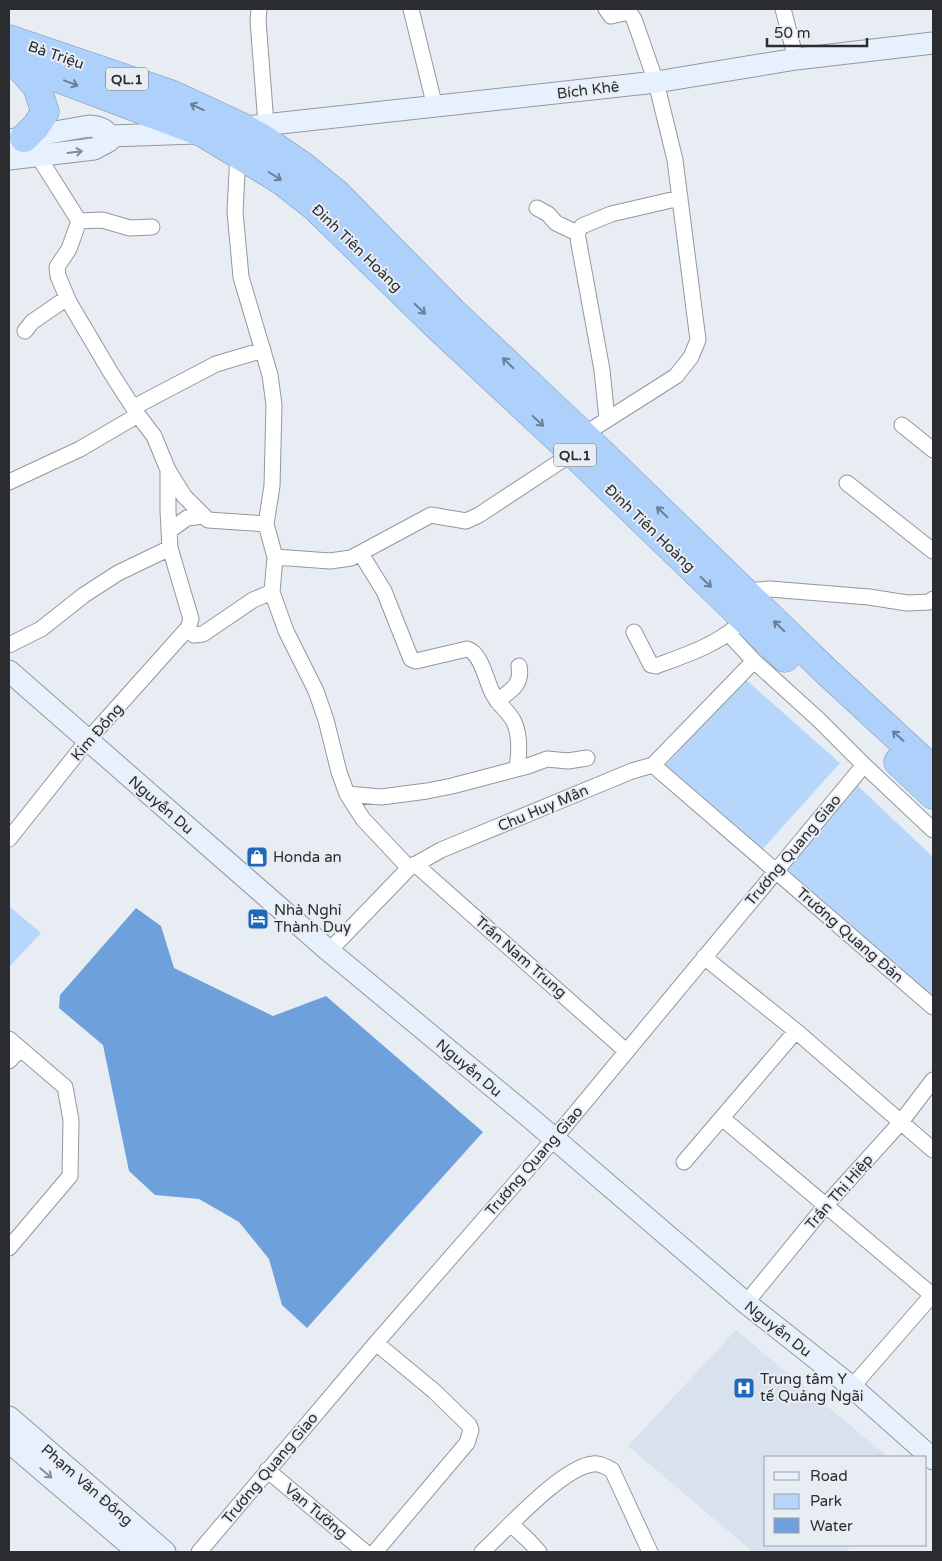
<svg xmlns="http://www.w3.org/2000/svg" width="942" height="1561" font-family="'Varela Round',sans-serif">
<style>
.built{fill:#d7e2ee}
.green{fill:#b7d6fb}
.water{fill:#6ea0db}
.lines{fill:none;stroke-linecap:round;stroke-linejoin:round}
.street-casing{stroke:#93989e;stroke-width:17}
.secondary-casing{stroke:#93989e;stroke-width:23}
.highway-casing{stroke:#8097b4;stroke-width:29}
.street{stroke:#fff;stroke-width:15}
.secondary{stroke:#e7f1fe;stroke-width:21}
.highway{stroke:#aed1fc;stroke-width:28}
.oneway{stroke:#6c7e96}
.oneway2{stroke:#888e96}
.labels{text-anchor:middle;stroke-width:4;stroke-linejoin:round;paint-order:stroke}
.shield{fill:#e8edf4;stroke:#63666a;stroke-width:1}
.shield-label{font-size:14px;font-weight:bold;fill:#2a2c2f}
.street-label{font-size:15px;fill:#2a2c2f;stroke:#e8edf4}
.poi-label{font-size:15px;fill:#2a2c2f;stroke:#e8edf4;text-anchor:start}
</style>
<rect width="100%" height="100%" fill="#e8edf4"/>
<!-- built -->
<path class="built" d="M 736,1330 L 888,1457 L 766,1457 L 766,1545 L 852,1545 L 845,1552 L 753,1552 L 628,1446 Z"/>
<!-- green -->
<path class="green" d="M 744,678 L 840,763 L 760,852 L 664,767 Z
M 858,786 L 933,857 L 933,1005 L 783,876 Z
M 9,906 L 41,933 L 9,967 Z"/>
<!-- water -->
<path class="water" d="M 136,908 L 161,926 L 174,968 L 273,1016 L 326,996 L 483,1132 L 307,1328 L 282,1305 L 269,1259 L 239,1222 L 199,1199 L 155,1195 L 129,1171 L 103,1045 L 59,1008 L 60,995 Z"/>
<g class="lines">
<!-- street casing -->
<g class="street-casing">
<path id="street" d="M 259,9 L 258,21 L 266,124
M 411,9 L 435,107
M 783,9 L 796,59
M 238,153 L 235,212 L 241,277 L 270,375 L 274,405 L 272,486 L 266,524 L 275,557 L 272,592 L 286,631 L 316,691 L 326,720 L 339,772 L 347,794 L 363,819 L 409,868
M 537,208 L 548,214 L 556,223 L 577,233
M 79,221 L 102,220 L 130,228 L 152,227
M 25,331 L 32,322 L 67,298
M 134,407 L 216,364 L 263,350
M 607,419 L 602,370 L 577,233 L 582,226 L 611,214 L 680,198
M 902,425 L 933,450
M 583,435 L 676,376 L 691,357 L 698,340 L 675,160 L 656,82 L 634,19 L 629,12 L 611,16 L 606,9
M 168,470 L 184,496 L 208,520 L 266,524
M 9,482 L 80,449 L 138,415
M 847,483 L 933,551
M 169,531 L 187,518 L 204,516
M 361,554 L 384,591 L 411,659 L 416,661 L 467,649 C 482,653 486,682 493,694 C 498,705 509,711 514,722 C 520,735 519,755 517,768
M 275,557 L 330,561 L 351,558 L 431,515 L 466,521 L 479,515 L 573,453
M 743,591 L 770,589 L 869,597 L 907,603 L 929,602 L 933,599
M 188,628 L 194,635 L 203,634 L 253,600 L 272,592
M 634,632 L 651,665 L 656,666 C 683,656 714,646 736,627
M 728,633 L 754,661 L 818,719 L 864,765 L 933,830
M 9,645 L 41,629 L 84,595 L 118,573 L 170,548
M 497,701 C 510,691 523,685 519,666
M 653,765 L 933,1007
M 347,794 L 381,797 L 427,791 L 452,786 L 528,766 L 547,759 L 568,761 L 587,758
M 9,839 L 87,741 L 188,628 L 191,619 L 170,548 L 168,511 L 168,470 L 154,436 L 138,415 L 111,373 L 69,302 L 58,276 L 57,267 L 69,249 L 79,221 L 38,156
M 415,864 L 626,1051
M 329,951 L 409,868 L 441,850 L 632,771 L 653,765 L 754,661
M 704,957 L 796,1031 L 933,1150
M 9,1039 L 65,1087 L 71,1120 L 70,1176 L 9,1248
M 9,1061 L 20,1049
M 722,1118 L 932,1295
M 684,1162 L 796,1031
M 746,1303 L 826,1205 L 901,1122 L 933,1080
M 852,1387 L 933,1294
M 267,1470 L 365,1552
M 511,1524 L 529,1541 L 539,1552
M 199,1552 L 376,1343 L 554,1139 L 864,765
M 375,1552 L 467,1443 L 471,1430 L 469,1425 L 434,1391 L 376,1343
M 482,1552 C 506,1530 562,1467 593,1464 C 600,1463 606,1467 612,1470 L 650,1552"/>
</g>
<!-- secondary casing -->
<g class="secondary-casing">
<path id="secondary" d="M 236,128 L 656,82 L 796,59 L 933,43
M 110,136 L 196,133
M 9,140 L 89,126 C 99,127 104,128 110,136
M 9,159 L 94,149 L 109,141 L 110,136
M 9,671 L 329,951 L 528,1116 L 746,1303 L 852,1387 L 933,1459
M 9,1417 L 165,1552
M 9,1442 L 138,1552"/>
</g>
<!-- highway casing -->
<g class="highway-casing">
<path id="highway" d="M 9,39 L 171,94 L 242,127 L 265,140 L 303,166 L 337,194 L 453,312 L 583,435 L 827,672 L 933,770
M 9,60 L 203,133 L 282,181 L 315,207 L 437,326 L 573,453 L 785,658
M 16,63 L 37,87 L 45,112 L 36,126 L 24,138
M 898,762 L 933,795"/>
</g>
<!-- street -->
<use href="#street" class="street"/>
<!-- secondary -->
<use href="#secondary" class="secondary"/>
<!-- highway -->
<use href="#highway" class="highway"/>
</g>
<!-- one-way arrows -->
<defs><path id="oneway-shaft" d="M-6 0H5M1.5-3L5.5 0L1.5 3" fill="none" stroke-width="1.6" stroke-linecap="round" stroke-linejoin="round" transform="scale(1.25)"/></defs>
<g class="oneway">
<use href="#oneway-shaft" transform="translate(71 83) rotate(21)"/>
<use href="#oneway-shaft" transform="translate(197 107) rotate(-155)"/>
<use href="#oneway-shaft" transform="translate(275 176) rotate(32)"/>
<use href="#oneway-shaft" transform="translate(420 309) rotate(44)"/>
<use href="#oneway-shaft" transform="translate(508 363) rotate(-136)"/>
<use href="#oneway-shaft" transform="translate(538 421) rotate(43)"/>
<use href="#oneway-shaft" transform="translate(662 512) rotate(-136)"/>
<use href="#oneway-shaft" transform="translate(706 582) rotate(44)"/>
<use href="#oneway-shaft" transform="translate(779 626) rotate(-136)"/>
<use href="#oneway-shaft" transform="translate(898 736) rotate(-138)"/>
</g>
<g class="oneway2">
<use href="#oneway-shaft" transform="translate(75 152) rotate(-7)"/>
<use href="#oneway-shaft" transform="translate(46 1473) rotate(40)"/>
</g>
<!-- icons -->
<defs>
<g id="shop-square" transform="scale(1.125)"><rect x="-9" y="-9" width="18" height="18" rx="4" fill="#1f69b9" stroke="#e8edf4"/><path d="M-5-2.5h2.3a2.7 3.5 0 0 1 5.4 0H5L5.5 6h-11ZM-1.5-2.5h3a1.5 2.3 0 0 0-3 0Z" fill="#fff"/></g>
<g id="hotel-square" transform="scale(1.125)"><rect x="-9" y="-9" width="18" height="18" rx="4" fill="#1f69b9" stroke="#e8edf4"/><path d="M-6-4.5h1.5V1H6V5H4.5V3h-9V5H-6ZM-4 0a1.8 1.8 0 1 1 3.6 0ZM.5 0V-2.5h3Q6-2.5 6 0Z" fill="#fff"/></g>
<g id="hospital-square" transform="scale(1.125)"><rect x="-9" y="-9" width="18" height="18" rx="4" fill="#1f69b9" stroke="#e8edf4"/><path d="M-5-5h3v3.5h4V-5h3V5h-3V1.5h-4V5h-3Z" fill="#fff"/></g>
</defs>
<g fill-rule="evenodd">
<use href="#shop-square" x="257" y="857"/>
<use href="#hotel-square" x="258" y="919"/>
<use href="#hospital-square" x="744" y="1388"/>
</g>
<g class="labels">
<!-- shield labels -->
<g class="shield">
<rect x="106" y="67.5" width="42" height="23" rx="4"/>
<rect x="554" y="443.5" width="42" height="23" rx="4"/>
</g>
<g class="shield-label">
<text x="127" y="84">QL.1</text>
<text x="575" y="460">QL.1</text>
</g>
<!-- street labels -->
<g class="street-label">
<text transform="translate(56 55) rotate(19)" y="5">Bà Triệu</text>
<text transform="translate(588 90) rotate(-7)" y="5">Bích Khê</text>
<text transform="translate(357 248) rotate(44)" y="5">Đinh Tiên Hoàng</text>
<text transform="translate(650 528) rotate(44)" y="5">Đinh Tiên Hoàng</text>
<text transform="translate(97 732) rotate(-49)" y="5">Kim Đồng</text>
<text transform="translate(161 805) rotate(41)" y="5">Nguyễn Du</text>
<text transform="translate(543 808) rotate(-23)" y="5">Chu Huy Mân</text>
<text transform="translate(793 850) rotate(-50)" y="5">Trương Quang Giao</text>
<text transform="translate(850 935) rotate(41)" y="5">Trương Quang Đản</text>
<text transform="translate(521 957) rotate(41)" y="5">Trần Nam Trung</text>
<text transform="translate(469 1068) rotate(40)" y="5">Nguyễn Du</text>
<text transform="translate(534 1161) rotate(-49)" y="5">Trương Quang Giao</text>
<text transform="translate(839 1192) rotate(-49)" y="5">Trần Thị Hiệp</text>
<text transform="translate(778 1329) rotate(38)" y="5">Nguyễn Du</text>
<text transform="translate(270 1468) rotate(-50)" y="5">Trương Quang Giao</text>
<text transform="translate(87 1485) rotate(41)" y="5">Phạm Văn Đồng</text>
<text transform="translate(316 1511) rotate(40)" y="5">Vạn Tường</text>
</g>
<!-- poi labels -->
<g class="poi-label">
<text x="273" y="862">Honda an</text>
<text x="274" y="915">Nhà Nghỉ<tspan x="274" dy="17">Thành Duy</tspan></text>
<text x="760" y="1384">Trung tâm Y<tspan x="760" dy="17">tế Quảng Ngãi</tspan></text>
</g>
</g>
<!-- border -->
<rect width="942" height="1561" fill="none" stroke="#2a2c2f" stroke-width="20"/>
<!-- legend -->
<rect x="764" y="1456" width="162" height="90" fill="#e8edf4" stroke="#9ca0a5"/>
<rect x="774" y="1472" width="25" height="8" fill="#e7f1fe" stroke="#9ca0a5"/>
<text x="810" y="1481" font-size="15" fill="#2a2c2f">Road</text>
<rect x="774" y="1494" width="25" height="15" fill="#b7d6fb" stroke="#9ca0a5"/>
<text x="810" y="1506" font-size="15" fill="#2a2c2f">Park</text>
<rect x="774" y="1518" width="25" height="15" fill="#6ea0db" stroke="#9ca0a5"/>
<text x="810" y="1531" font-size="15" fill="#2a2c2f">Water</text>
<!-- scale -->
<path d="M767 38v8h100v-8" fill="none" stroke="#2a2c2f" stroke-width="2.5"/>
<text x="774" y="38" font-size="15" fill="#2a2c2f" stroke="#e8edf4" stroke-width="4" paint-order="stroke">50 m</text>
</svg>
